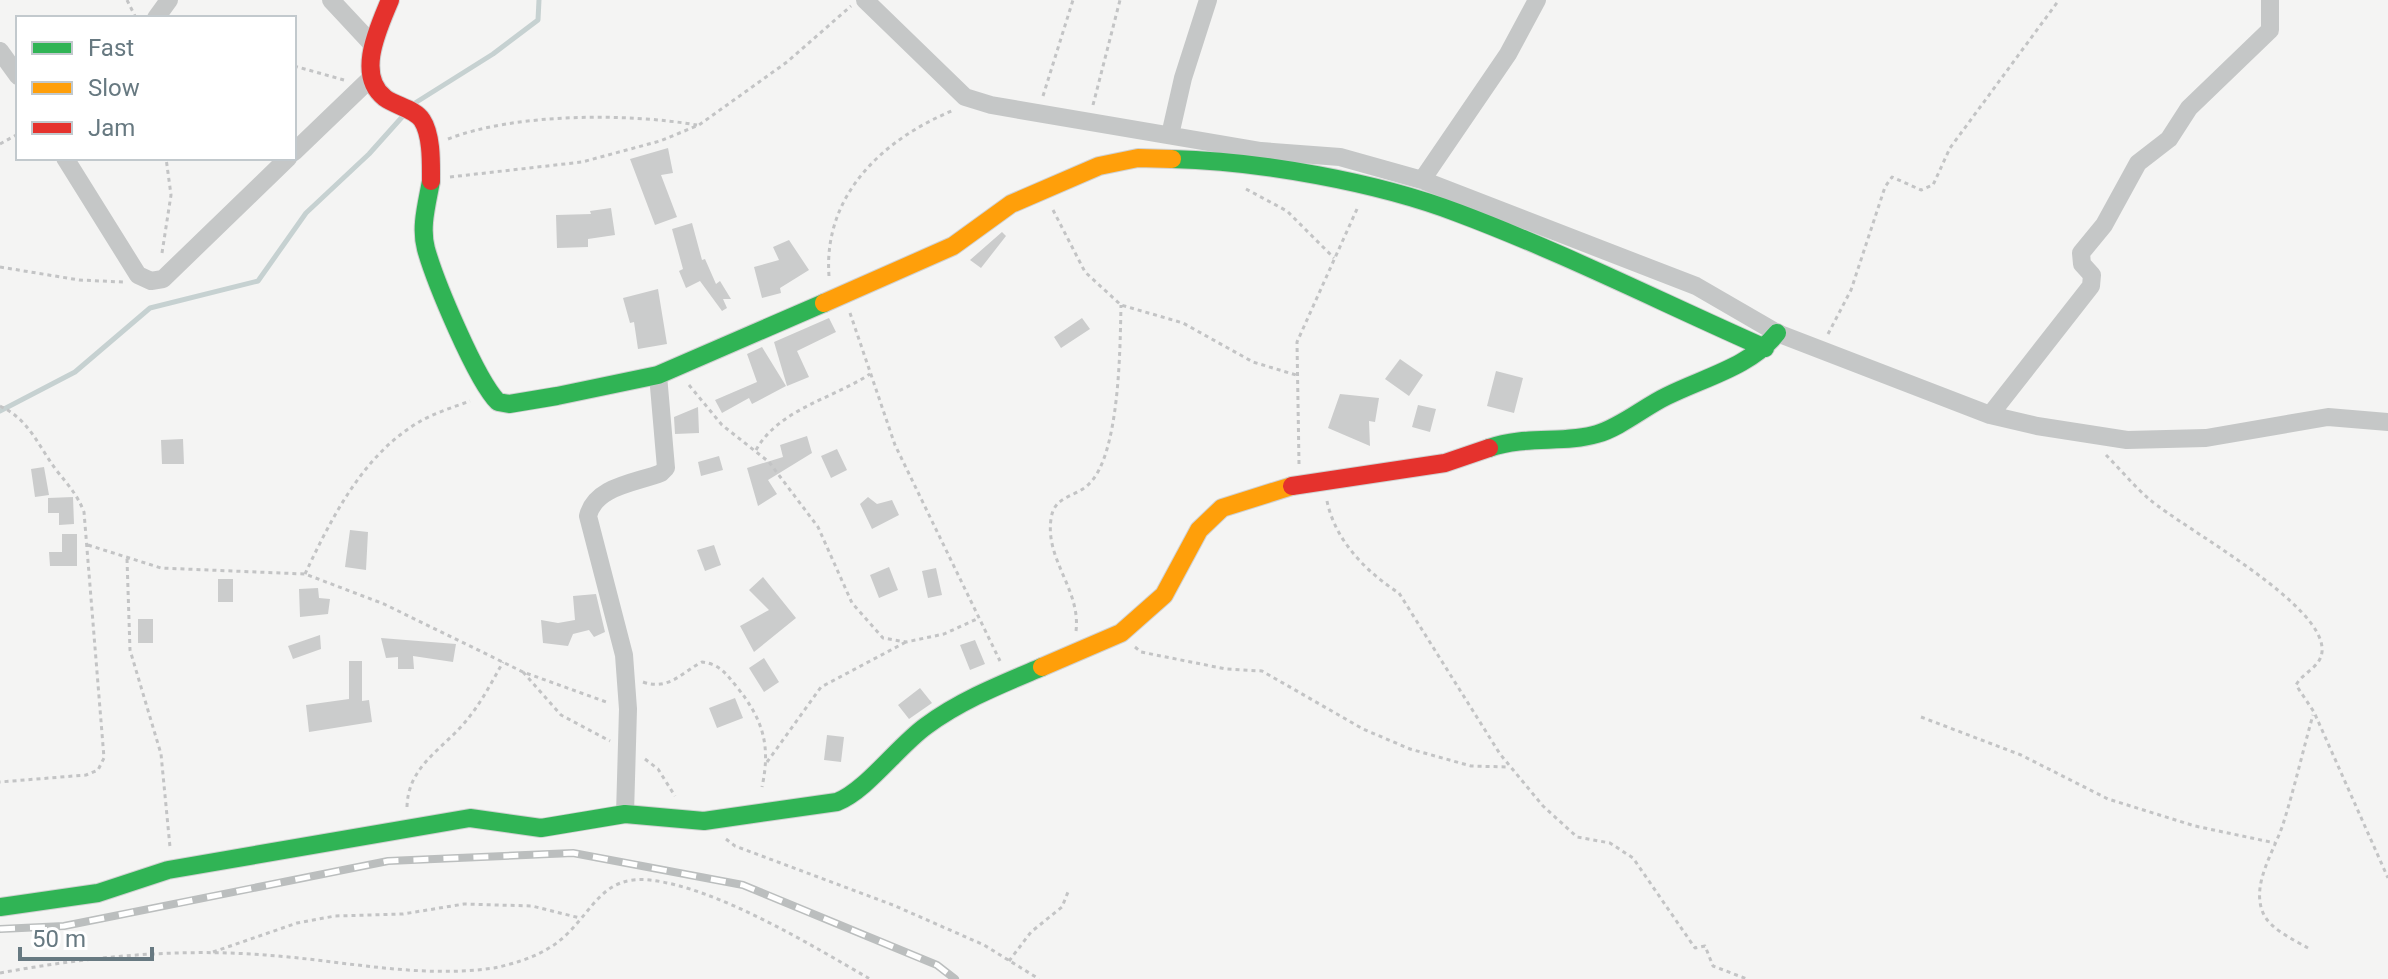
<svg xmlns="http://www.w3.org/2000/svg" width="2388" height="979" font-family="Roboto,sans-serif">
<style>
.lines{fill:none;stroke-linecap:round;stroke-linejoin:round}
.stream{stroke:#c6d1d1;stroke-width:5}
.building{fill:#cbcccc}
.fast-casing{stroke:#d0d1d1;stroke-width:20}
.slow-casing{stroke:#d0d1d1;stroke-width:20}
.jam-casing{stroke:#d0d1d1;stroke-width:20}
.path{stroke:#c3c4c5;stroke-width:3;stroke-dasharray:4 4;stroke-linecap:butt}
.street{stroke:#c5c7c7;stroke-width:18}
.fast{stroke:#30b455;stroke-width:18}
.slow{stroke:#ff9f0a;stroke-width:18}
.jam{stroke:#e5322d;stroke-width:18}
.rail-casing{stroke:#bbbebe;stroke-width:8}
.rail{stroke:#fff;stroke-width:5;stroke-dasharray:15;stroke-linecap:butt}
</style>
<rect width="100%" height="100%" fill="#f4f4f3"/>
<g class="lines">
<!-- stream -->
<path class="stream" d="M 415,103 L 493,54 L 538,20 L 539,0
M 0,411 L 75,372 L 150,308 L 258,281 L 306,213 L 369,154 L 403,116"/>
</g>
<!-- building -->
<path class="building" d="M 668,148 L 673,173 L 661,175 L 677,217 L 655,225 L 630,159 Z
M 611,208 L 615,235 L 588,239 L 588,247 L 557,248 L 556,215 L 591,214 L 590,211 Z
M 692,223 L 702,260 L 705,259 L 716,284 L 720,281 L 731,299 L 723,299 L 727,308 L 722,311 L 700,281 L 686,288 L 679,271 L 683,269 L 672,229 Z
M 1002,232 L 1006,236 L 981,268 L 970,260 Z
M 789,240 L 809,270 L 780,288 L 781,293 L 762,298 L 754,267 L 779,260 L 773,247 Z
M 658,289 L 667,344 L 638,349 L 634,322 L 630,323 L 623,298 Z
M 829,318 L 836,332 L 797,351 L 809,377 L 787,386 L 774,342 Z
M 1082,318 L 1090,329 L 1061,348 L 1054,337 Z
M 762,347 L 786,386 L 752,404 L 749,398 L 722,413 L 715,400 L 757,382 L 747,354 Z
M 1400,359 L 1423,375 L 1409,396 L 1385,379 Z
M 1496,371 L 1523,378 L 1514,413 L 1487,406 Z
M 1340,394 L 1379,398 L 1375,422 L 1369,421 L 1370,446 L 1328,428 Z
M 1418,405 L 1436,409 L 1430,432 L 1412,427 Z
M 698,407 L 699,433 L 675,434 L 674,417 Z
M 807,436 L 812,453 L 768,480 L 777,494 L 758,506 L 747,468 L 783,457 L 780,445 Z
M 183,439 L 184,464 L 162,464 L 161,440 Z
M 837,449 L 847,470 L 831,478 L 821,456 Z
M 719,456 L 723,470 L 701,476 L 698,462 Z
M 44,467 L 49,495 L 35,497 L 31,469 Z
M 73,497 L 74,524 L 59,525 L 59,513 L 48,513 L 48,498 Z
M 868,497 L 877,504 L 892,500 L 899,515 L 872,529 L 860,504 Z
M 350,530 L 368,532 L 366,570 L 345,567 Z
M 62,534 L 77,534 L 77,566 L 50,566 L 49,552 L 62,552 Z
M 714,545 L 721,565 L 705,571 L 697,550 Z
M 889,567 L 898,590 L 879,598 L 870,575 Z
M 936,568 L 942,595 L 928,598 L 922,571 Z
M 763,577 L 796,618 L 754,652 L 740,626 L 769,610 L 749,590 Z
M 218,579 L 233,579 L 233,602 L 218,602 Z
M 318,588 L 319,598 L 330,599 L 328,614 L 300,617 L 299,589 Z
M 596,594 L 605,632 L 594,637 L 589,630 L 573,634 L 568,646 L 543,643 L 541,620 L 558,623 L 575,620 L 573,596 Z
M 138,619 L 153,619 L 153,643 L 138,643 Z
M 320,635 L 321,649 L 293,659 L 288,646 Z
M 381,638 L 456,644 L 453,662 L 413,656 L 414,669 L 398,669 L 398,657 L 386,658 Z
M 975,640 L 985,664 L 970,670 L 960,645 Z
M 764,658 L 779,682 L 764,692 L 749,668 Z
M 349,661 L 362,661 L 362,701 L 369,700 L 372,722 L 309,732 L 306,705 L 349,699 Z
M 920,688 L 932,703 L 909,719 L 898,705 Z
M 735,698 L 743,718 L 717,728 L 709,708 Z
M 827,735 L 844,737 L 841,762 L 824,760 Z"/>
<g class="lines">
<!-- fast casing -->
<g class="fast-casing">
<path id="fast" d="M 1172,159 C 1259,161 1377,182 1458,213 C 1562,252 1663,303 1765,348
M 431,181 C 427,204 420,227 426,249 C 435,281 476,380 498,402 L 509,404 L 557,396 L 658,375 L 824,303
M 1489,448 C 1526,435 1564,444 1597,434 C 1621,427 1644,407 1667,396 C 1705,377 1750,367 1777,333
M 0,907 L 98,893 L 168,870 L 470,818 L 541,828 L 625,814 L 704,821 L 837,802 C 866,791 898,746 926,726 C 961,700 1002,684 1042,667"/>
</g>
<!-- slow casing -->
<g class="slow-casing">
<path id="slow" d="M 824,303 L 953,246 L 1011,204 L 1099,166 L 1138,158 L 1172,159
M 1042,667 L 1121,633 L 1164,595 L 1199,530 L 1222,508 L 1292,486"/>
</g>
<!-- jam casing -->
<g class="jam-casing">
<path id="jam" d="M 390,0 C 379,27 355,75 385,98 C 396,106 415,109 422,120 C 432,135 431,164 431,181
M 1292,486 L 1445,463 L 1489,448"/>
</g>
<!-- path -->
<path class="path" d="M 127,0 L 136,18
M 294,66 L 344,80
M 1043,96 L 1073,0
M 1093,105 L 1120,0
M 448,139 C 515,113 627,113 697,125
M 0,144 L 18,134
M 450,177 L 582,162 L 660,141 L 699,125 L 787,62 L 851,6
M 1246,189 L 1287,211 L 1334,258
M 1053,210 L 1085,272 L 1121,305 L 1183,323 L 1253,362 L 1296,375
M 162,253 L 171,195 L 166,158
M 0,267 L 79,280 L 123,282
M 829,276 C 823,195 883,139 954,110
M 850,313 L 895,445 L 1000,661
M 1828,334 L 1851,290 L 1885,187 L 1892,177 L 1921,190 L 1933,185 L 1950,148 L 2059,0
M 689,385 L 722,425 L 769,462 L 818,527 L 852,603 L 883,638 L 906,642 L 944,634 L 979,618
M 0,406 C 30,420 38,446 57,471 C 68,485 77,494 84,512 L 104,758 L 98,770 L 86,775 L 0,782
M 756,450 C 779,409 832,399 870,374
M 2106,455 C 2120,469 2134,486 2149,499 C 2184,529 2327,605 2322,652 C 2320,668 2303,672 2296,685 L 2314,712 L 2388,878
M 1299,464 L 1297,342 L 1357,209
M 1327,501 C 1335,540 1366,572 1399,593 L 1500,754 L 1543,806 L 1577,837 L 1610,843 L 1633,858 L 1695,948 L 1705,946 L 1713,966 L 1747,979
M 88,545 L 161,568 L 305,574 L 384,604 L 523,672 L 609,703
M 127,559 L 130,650 L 161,754 L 170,847
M 305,574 C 332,517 363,455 419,422 C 434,413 454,407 470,401
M 1076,631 C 1081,590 1045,560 1051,519 C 1054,495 1075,498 1089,484 C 1120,454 1120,347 1121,305
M 1135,647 L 1141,652 L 1226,669 L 1262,671 L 1363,729 L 1410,749 L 1471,766 L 1509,767
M 523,672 L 561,715 L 610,741
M 643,682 C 669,691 682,672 702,662 C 720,664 726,674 737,687 C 763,720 771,745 762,787
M 1921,717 L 2021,755 L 2108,799 L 2195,826 L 2275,843
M 645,759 L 658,769 L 675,796
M 767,762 L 821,687 L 906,642
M 407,807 C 408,766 442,750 466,721 C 481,703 492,682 503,662
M 726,839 L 735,846 L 893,905 L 984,945 L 1039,979
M 2308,948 C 2294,940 2272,930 2264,915 C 2249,885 2276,849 2284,821 C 2295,786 2303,750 2313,715
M 213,952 L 297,923 L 335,916 L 403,914 L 464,904 L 532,906 L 580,918
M 1009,961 L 1031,932 L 1062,907 L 1068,892
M 0,973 C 87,957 176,948 265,955 C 340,960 419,979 494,968 C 518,963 546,954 565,936 C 594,909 603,875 650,880 C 718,888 811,945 870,979"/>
<!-- street -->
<path class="street" d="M 331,0 L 372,44
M 865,0 L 965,97 L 991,105 L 1261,151 L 1340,157 L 1422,180 L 1696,286 L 1777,333 L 1990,415 L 2037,426 L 2127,440 L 2206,438 L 2328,417 L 2388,422
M 156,18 L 169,0
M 0,51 L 18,76
M 1170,135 L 1183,78 L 1208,0
M 294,152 L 372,77
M 65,158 L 138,275 L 151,281 L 163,279 L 288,158
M 1422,180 L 1508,54 L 1537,0
M 1990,415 L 2091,286 L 2092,275 L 2082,264 L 2081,253 L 2104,225 L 2138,163 L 2169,139 L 2189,108 L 2270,30 L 2270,0
M 625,814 L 628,709 L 624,655 L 588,516 C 595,486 636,483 661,473 L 666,468 L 658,375"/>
<!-- fast -->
<use href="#fast" class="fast"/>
<!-- slow -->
<use href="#slow" class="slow"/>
<!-- jam -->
<use href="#jam" class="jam"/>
<!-- rail casing -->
<g class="rail-casing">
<path id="rail" d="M 0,929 L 64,926 L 388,861 L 573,853 L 743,885 L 937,965 L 955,979"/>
</g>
<!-- rail -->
<use href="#rail" class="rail"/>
</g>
<!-- legend -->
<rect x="16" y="16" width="280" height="144" fill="#ffffff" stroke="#c2c9cd" stroke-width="2"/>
<rect x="32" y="42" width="40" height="12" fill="#30b455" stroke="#c2c9cd" stroke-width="2"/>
<text x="88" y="56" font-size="24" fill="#677981">Fast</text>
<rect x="32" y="82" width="40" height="12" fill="#ff9f0a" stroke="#c2c9cd" stroke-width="2"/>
<text x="88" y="96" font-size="24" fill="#677981">Slow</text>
<rect x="32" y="122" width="40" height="12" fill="#e5322d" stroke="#c2c9cd" stroke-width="2"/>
<text x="88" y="136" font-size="24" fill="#677981">Jam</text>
<!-- scale -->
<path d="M20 947v12h132v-12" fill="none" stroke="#677981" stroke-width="4"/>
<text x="32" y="947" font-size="24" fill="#677981" stroke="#ffffff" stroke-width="6" paint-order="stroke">50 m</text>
</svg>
